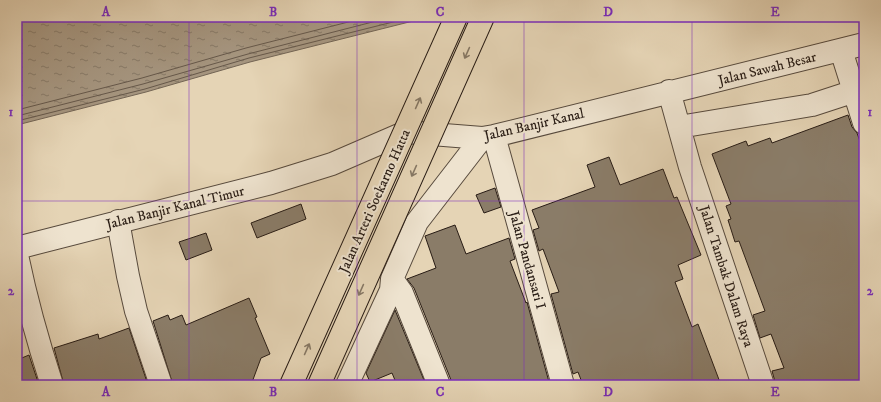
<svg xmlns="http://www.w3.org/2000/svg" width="881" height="402" font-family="'IM FELL DW Pica',serif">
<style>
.water{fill:url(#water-ripples);stroke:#736555}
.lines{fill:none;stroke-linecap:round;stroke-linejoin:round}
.shore{stroke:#66584a;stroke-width:1}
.building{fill:#8a7c68;stroke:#281c15}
.minor-casing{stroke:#574a3d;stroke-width:24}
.minor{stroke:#eee3cf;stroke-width:22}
.major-bridge-casing{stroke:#281c15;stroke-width:24;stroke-linecap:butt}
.major-bridge{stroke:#e5d4b5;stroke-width:22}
.oneway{stroke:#867865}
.grid{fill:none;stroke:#7b2cbf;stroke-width:1;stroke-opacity:0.55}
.labels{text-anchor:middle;stroke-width:4;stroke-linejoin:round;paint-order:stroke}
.street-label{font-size:14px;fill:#281c15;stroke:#eee3cf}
.neatline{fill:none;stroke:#7b2cbf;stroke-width:1.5}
.grid-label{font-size:13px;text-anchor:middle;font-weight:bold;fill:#7b2cbf}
</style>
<defs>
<pattern id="water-ripples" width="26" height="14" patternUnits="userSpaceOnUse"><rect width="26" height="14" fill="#a5957f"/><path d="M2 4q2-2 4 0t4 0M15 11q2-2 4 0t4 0" fill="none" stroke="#867967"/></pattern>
</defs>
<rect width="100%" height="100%" fill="#e5d4b5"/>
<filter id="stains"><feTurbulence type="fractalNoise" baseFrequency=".005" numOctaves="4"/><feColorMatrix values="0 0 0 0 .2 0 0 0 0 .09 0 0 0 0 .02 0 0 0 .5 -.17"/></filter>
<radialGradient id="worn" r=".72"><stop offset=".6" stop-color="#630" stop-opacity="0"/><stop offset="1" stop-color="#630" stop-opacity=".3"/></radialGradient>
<!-- water -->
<path class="water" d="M 17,17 L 429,17 L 250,62 L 146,92 L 17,125 Z"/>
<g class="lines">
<!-- shore -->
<path class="shore" d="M 17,110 L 142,78 L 246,48 L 368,17
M 17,116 L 143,84 L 248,54 L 392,17
M 17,121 L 145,89 L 249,58 L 413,17"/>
</g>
<!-- building -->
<path class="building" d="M 848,115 L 852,127 L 857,133 L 864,152 L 864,385 L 776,385 L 772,371 L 784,368 L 771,334 L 760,338 L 753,315 L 765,311 L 739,241 L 735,242 L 728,220 L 731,219 L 726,206 L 731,204 L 712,154 L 746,141 L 748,146 L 770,138 L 772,143 Z
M 609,157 L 620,185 L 663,169 L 674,198 L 677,197 L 701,255 L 678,265 L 683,279 L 675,282 L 692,327 L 698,324 L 721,385 L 583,385 L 578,372 L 573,374 L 551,294 L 559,292 L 543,249 L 539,251 L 533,230 L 539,228 L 532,210 L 595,187 L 587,165 Z
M 495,188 L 501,207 L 484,213 L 476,195 Z
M 301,204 L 306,219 L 257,238 L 251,223 Z
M 455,225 L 466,254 L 509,238 L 515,259 L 510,261 L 526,303 L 527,302 L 549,382 L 542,385 L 451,385 L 451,380 L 414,288 L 407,279 L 436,268 L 425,236 Z
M 206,233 L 212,250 L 186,260 L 179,242 Z
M 249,298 L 257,317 L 255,318 L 270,354 L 261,358 L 251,385 L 173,385 L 153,321 L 168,315 L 170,320 L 182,315 L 186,325 Z
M 395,310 L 426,385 L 397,385 L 392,373 L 370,382 L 366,373 Z
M 129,328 L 148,385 L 64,385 L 54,348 L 98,334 L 99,339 Z
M 29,355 L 39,385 L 17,385 L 17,360 Z"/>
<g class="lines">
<!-- minor casing -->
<g class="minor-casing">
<path id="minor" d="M 841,50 L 864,123
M 669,91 L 690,167 L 763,385
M 679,127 L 812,105 L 864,88
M 494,136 L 563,385
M 118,221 L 128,276 L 136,311 L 161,385
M 17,248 L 271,183 L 332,164 L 406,132 L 482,138 L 494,136 L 864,44
M 17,255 C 26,299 38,342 52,385
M 392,279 L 402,293 L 439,385
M 347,385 L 391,290 L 392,279 L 417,222 L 482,138"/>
</g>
<!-- minor -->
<use href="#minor" class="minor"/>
<!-- major-bridge casing -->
<g class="major-bridge-casing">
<path id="major-bridge" d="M 291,385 L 456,17
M 319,385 L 483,17"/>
</g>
<!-- major-bridge -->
<use href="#major-bridge" class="major-bridge"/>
</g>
<!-- one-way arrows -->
<defs><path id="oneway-shaft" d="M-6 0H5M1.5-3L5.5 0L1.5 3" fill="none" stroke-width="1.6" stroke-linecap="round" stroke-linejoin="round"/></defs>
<g class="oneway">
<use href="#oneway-shaft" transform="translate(467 53) rotate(114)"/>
<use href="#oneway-shaft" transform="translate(418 103) rotate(-66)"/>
<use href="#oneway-shaft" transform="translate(414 171) rotate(114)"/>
<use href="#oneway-shaft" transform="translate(361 290) rotate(114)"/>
<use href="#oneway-shaft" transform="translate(307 349) rotate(-66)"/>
</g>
<!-- grid -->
<path class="grid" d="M 189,17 L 189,385M 357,17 L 357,385M 524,17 L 524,385M 692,17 L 692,385M 17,201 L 864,201"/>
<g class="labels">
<!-- street labels -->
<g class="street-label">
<text transform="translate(767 68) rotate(-14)" y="5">Jalan Sawah Besar</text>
<text transform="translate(534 124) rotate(-13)" y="5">Jalan Banjir Kanal</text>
<text transform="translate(374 201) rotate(-66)" y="5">Jalan Arteri Soekarno Hatta</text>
<text transform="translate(175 207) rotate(-14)" y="5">Jalan Banjir Kanal Timur</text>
<text transform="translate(528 260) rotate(74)" y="5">Jalan Pandansari I</text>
<text transform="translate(727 276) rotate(72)" y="5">Jalan Tambak Dalam Raya</text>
</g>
</g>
<!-- margin -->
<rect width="881" height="402" fill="none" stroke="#e5d4b5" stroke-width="44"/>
<rect x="22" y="22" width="837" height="358" class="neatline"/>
<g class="grid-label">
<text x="106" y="16">A</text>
<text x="273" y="16">B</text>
<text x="440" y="16">C</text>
<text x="608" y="16">D</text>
<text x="775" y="16">E</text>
<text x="11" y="116">1</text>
<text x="870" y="116">1</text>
<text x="11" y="295">2</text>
<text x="870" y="295">2</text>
<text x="106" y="396">A</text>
<text x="273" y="396">B</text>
<text x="440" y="396">C</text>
<text x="608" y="396">D</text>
<text x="775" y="396">E</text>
</g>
<rect width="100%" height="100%" filter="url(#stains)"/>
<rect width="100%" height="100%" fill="url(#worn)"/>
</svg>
